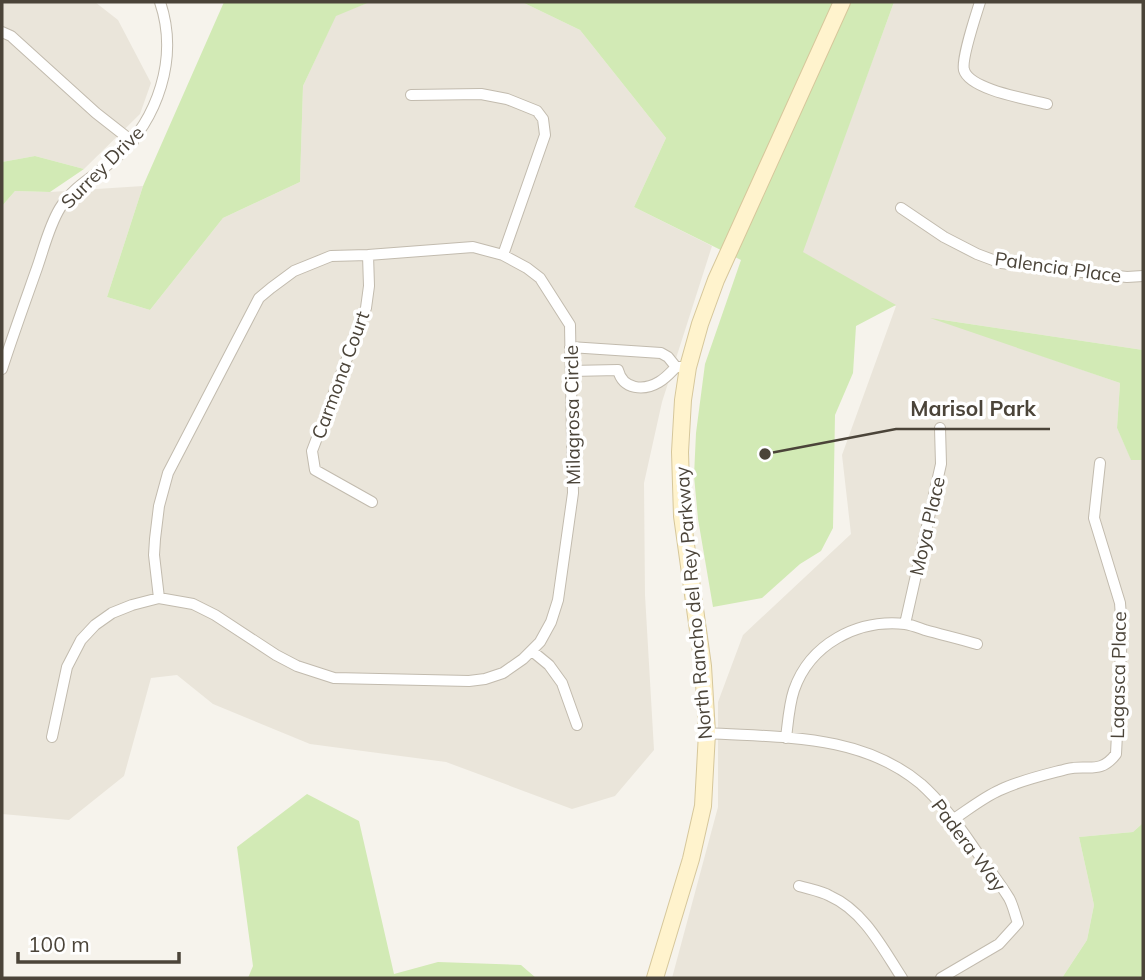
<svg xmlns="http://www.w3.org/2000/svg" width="1145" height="980" font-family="Mulish,sans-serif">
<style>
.residential{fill:#eae5da}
.green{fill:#d2eab5}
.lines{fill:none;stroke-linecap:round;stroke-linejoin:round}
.street-casing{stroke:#c2bbae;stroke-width:12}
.secondary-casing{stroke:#d6c79b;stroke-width:18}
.street{stroke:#fff;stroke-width:10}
.secondary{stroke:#fff3cd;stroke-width:16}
.labels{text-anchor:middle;stroke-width:7;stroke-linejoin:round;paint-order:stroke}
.street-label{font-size:19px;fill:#4b4439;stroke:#fff}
.leader{fill:none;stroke:#4b4439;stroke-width:2.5}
.callout-dot{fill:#4b4439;stroke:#fff;stroke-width:2.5}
.callout-label{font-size:21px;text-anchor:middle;font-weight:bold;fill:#4b4439;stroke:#fff;stroke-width:7;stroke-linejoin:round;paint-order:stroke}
</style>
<rect width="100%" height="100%" fill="#f6f3ec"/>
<!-- residential -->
<path class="residential" d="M 2,2 L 95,2 L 118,20 L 151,83 L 140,114 L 84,169 L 35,156 L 2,162 Z
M 370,2 L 522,2 L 580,30 L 666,138 L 634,207 L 712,246 L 662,402 L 644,483 L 645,595 L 654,750 L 615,796 L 572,809 L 446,762 L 310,744 L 213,704 L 177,675 L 151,678 L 124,776 L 69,820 L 2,814 L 2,206 L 15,191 L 50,192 L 143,186 L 107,297 L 150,310 L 223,218 L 300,182 L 303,86 L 336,15 Z
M 894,2 L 1143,2 L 1143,350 L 937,319 L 1120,383 L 1117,428 L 1131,459 L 1143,460 L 1143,823 L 1133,832 L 1079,837 L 1094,905 L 1087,940 L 1062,978 L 672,978 L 718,807 L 718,702 L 743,635 L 851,534 L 842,455 L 896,306 L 802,252 Z"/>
<!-- green -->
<path class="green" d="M 224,2 L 370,2 L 336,16 L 303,86 L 300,182 L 223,218 L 150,310 L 107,297 L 143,186 Z
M 522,2 L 894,2 L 803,252 L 896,305 L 856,326 L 853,373 L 835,415 L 833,528 L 821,551 L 800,564 L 762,598 L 713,607 L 698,519 L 694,476 L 696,433 L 705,364 L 741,260 L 634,207 L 666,138 L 580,30 Z
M 35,156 L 84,169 L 50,192 L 15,191 L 2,206 L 2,162 Z
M 930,318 L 1143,350 L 1143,460 L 1131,460 L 1117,428 L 1120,383 Z
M 307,794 L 359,821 L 394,974 L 438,962 L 521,965 L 536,978 L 248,978 L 253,966 L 237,847 Z
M 1143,823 L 1143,978 L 1062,978 L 1087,940 L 1094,905 L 1079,837 L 1133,832 Z"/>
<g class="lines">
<!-- street casing -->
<g class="street-casing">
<path id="street" d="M 980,2 C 976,15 961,59 964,70 C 970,90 1028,99 1047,104
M 2,32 L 11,36 L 96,113 L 133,142
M 411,95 L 481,94 L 507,99 L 537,111 L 543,119 L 545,135 L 503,255
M 901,208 L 944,237 L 977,254 L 1001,263 L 1127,277 L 1143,276
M 368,255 L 369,286 L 366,308 L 312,451 L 315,470 L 372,502
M 570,347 L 661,353 L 668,357 L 676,367 L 688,367
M 2,369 C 13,335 25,302 37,268 C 44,248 49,226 60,208 C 74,185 97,175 116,158 C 158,119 179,58 160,2
M 571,371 L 618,370 C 623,390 644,391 659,382 C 666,378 671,372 676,367
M 905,624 L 941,464 L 940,428
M 532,651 L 549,665 L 562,683 L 577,725
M 707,733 C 782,738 860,733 921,784 C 941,802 957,823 972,845 C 984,863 998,880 1009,898 C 1013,905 1015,915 1018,923 L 999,944 L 941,978
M 52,737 L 67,667 L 81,640 L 95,625 L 112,613 L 132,605 L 159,598 L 193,604 L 215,615 L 276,655 L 297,666 L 334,678 L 469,681 L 485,679 L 503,673 L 523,659 L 540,642 L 551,622 L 558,600 L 573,493 L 570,325 L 540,278 L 527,268 L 503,255 L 473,247 L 368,255 L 331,256 L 294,271 L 271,288 L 259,298 L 168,473 L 159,506 L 155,539 L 154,555 L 159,598
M 786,738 C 788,722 789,705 794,690 C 810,644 857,619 905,624 C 912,625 919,628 925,630 C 943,635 960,639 977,644
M 954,819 C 969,809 984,797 1000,790 C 1021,780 1044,775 1067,769 C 1088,764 1100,775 1116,754 L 1122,631 L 1120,603 L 1094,518 L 1100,463
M 799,886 C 809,889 821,891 830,896 C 864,911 883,949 902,978"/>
</g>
<!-- secondary casing -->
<g class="secondary-casing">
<path id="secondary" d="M 655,978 L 691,859 L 703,806 L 707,733 L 703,666 L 682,516 L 680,452 L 683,400 L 688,367 L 700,324 L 716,280 L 842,2"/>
</g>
<!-- street -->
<use href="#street" class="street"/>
<!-- secondary -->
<use href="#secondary" class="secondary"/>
</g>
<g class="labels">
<!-- street labels -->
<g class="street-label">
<text transform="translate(102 167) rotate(-45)" y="7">Surrey Drive</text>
<text transform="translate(1058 267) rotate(8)" y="7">Palencia Place</text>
<text transform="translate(340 375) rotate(-70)" y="7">Carmona Court</text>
<text transform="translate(572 415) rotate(-91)" y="7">Milagrosa Circle</text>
<text transform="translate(927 526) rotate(-77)" y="7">Moya Place</text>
<text transform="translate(693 603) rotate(-95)" y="7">North Rancho del Rey Parkway</text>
<text transform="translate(1118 675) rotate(-89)" y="7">Lagasca Place</text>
<text transform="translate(969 845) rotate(53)" y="7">Padera Way</text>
</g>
</g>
<!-- callouts -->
<path class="leader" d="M765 454L896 429H1050"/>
<circle class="callout-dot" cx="765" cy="454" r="7"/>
<g class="callout-label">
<text x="973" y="416">Marisol Park</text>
</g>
<!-- border -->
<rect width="1145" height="980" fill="none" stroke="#4b4439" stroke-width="7"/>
<!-- scale -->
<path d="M18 952v10h161v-10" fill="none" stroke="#4b4439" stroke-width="3.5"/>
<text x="28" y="952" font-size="21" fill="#4b4439" stroke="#ffffff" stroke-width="5" paint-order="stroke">100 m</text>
</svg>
